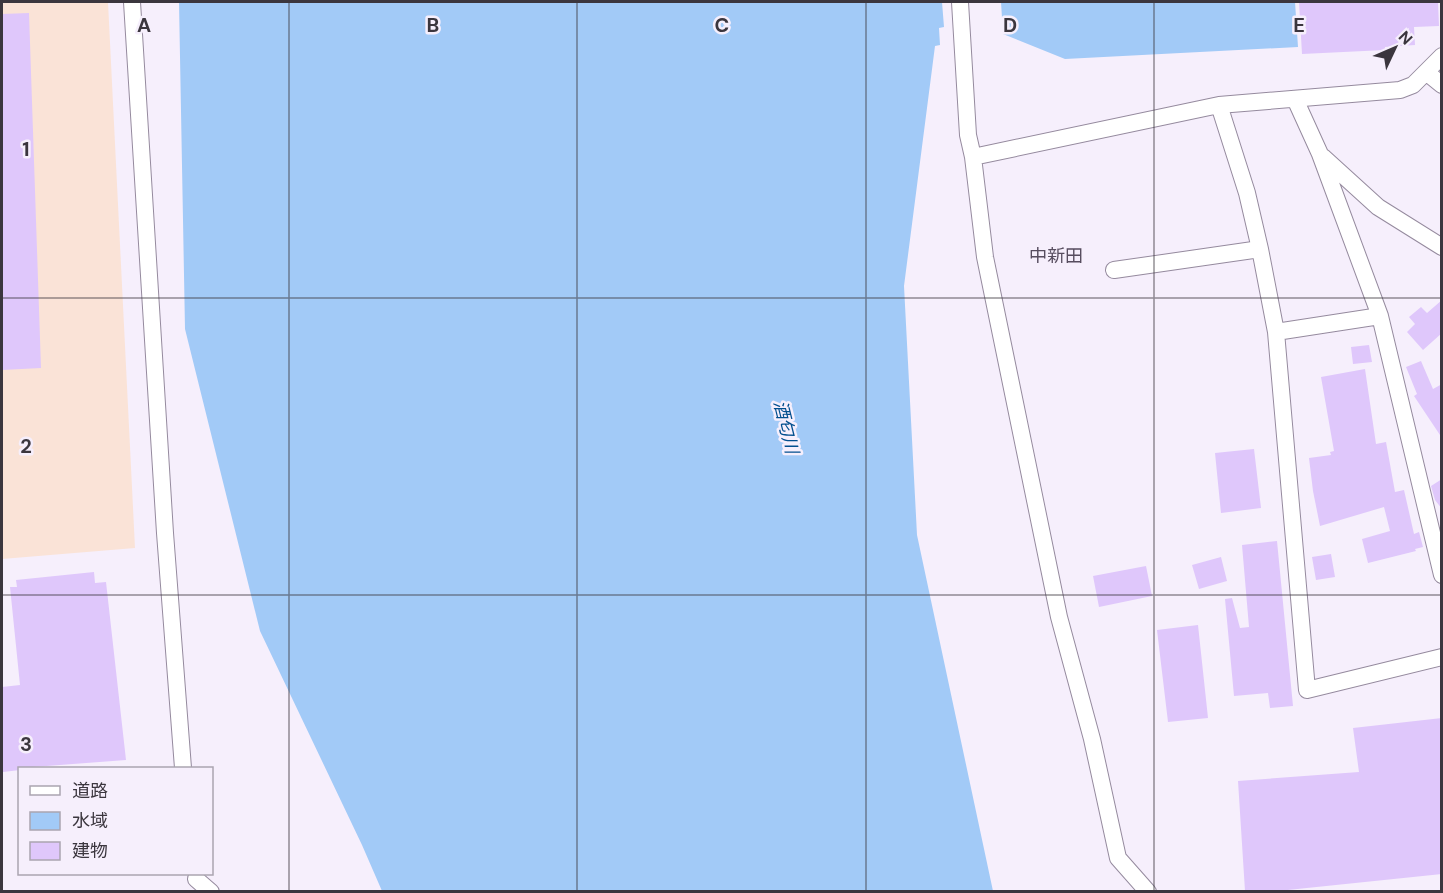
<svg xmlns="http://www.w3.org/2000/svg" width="1443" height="893" font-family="'DM Sans','Noto Sans JP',sans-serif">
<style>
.industrial{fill:#fae3d7}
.water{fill:#a2caf7}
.building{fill:#dfc7fb}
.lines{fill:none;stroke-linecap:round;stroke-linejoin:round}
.minor-casing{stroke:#958a9e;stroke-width:18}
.minor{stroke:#fff;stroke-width:16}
.grid{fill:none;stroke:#3b363e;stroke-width:1.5;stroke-opacity:0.55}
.labels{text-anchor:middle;stroke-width:5;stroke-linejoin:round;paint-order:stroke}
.neighbourhood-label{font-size:18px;fill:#574d5f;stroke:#f6effc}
.water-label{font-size:18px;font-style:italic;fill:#024f8f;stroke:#f6effc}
.grid-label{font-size:20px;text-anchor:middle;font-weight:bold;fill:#3b363e;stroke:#f6effc;stroke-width:5;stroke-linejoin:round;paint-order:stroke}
</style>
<rect width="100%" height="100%" fill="#f6effc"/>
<!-- industrial -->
<path class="industrial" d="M 2,2 L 108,2 L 135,548 L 2,559 Z"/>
<!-- water -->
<path class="water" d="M 179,2 L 942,2 L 944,27 L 939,28 L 940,45 L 935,46 L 904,286 L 917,535 L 993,891 L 382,891 L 362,845 L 260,631 L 185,329 Z
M 1001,2 L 1295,2 L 1298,47 L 1065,59 L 1003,34 Z"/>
<!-- building -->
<path class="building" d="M 1299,2 L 1438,2 L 1439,26 L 1414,27 L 1415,45 L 1385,47 L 1385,50 L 1302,54 Z
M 29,13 L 41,368 L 2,370 L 2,14 Z
M 1442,300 L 1442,333 L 1423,350 L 1407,332 L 1415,324 L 1409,317 L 1421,307 L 1427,313 Z
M 1369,345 L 1372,362 L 1353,364 L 1351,347 Z
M 1421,361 L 1433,389 L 1442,384 L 1442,438 L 1414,396 L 1417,394 L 1406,367 Z
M 1365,369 L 1376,444 L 1386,442 L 1395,492 L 1404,490 L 1414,534 L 1419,532 L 1423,547 L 1415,549 L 1416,551 L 1368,563 L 1362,539 L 1390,531 L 1384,507 L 1320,526 L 1313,491 L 1309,458 L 1331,455 L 1330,452 L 1334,451 L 1321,377 Z
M 1254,449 L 1261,508 L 1221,513 L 1215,453 Z
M 1442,479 L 1442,509 L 1435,500 L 1431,486 Z
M 1277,541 L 1293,706 L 1270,708 L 1268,693 L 1234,696 L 1225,599 L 1232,598 L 1240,628 L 1249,627 L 1242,545 Z
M 1331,554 L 1335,577 L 1316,580 L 1312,557 Z
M 1221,557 L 1227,581 L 1199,589 L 1192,565 Z
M 1146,566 L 1152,596 L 1099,607 L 1093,576 Z
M 94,572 L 95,583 L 106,582 L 126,760 L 20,768 L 20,770 L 3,772 L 2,687 L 20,685 L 10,587 L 17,587 L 16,580 Z
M 1198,625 L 1208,718 L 1168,722 L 1157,630 Z
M 1442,718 L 1442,874 L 1278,891 L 1245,891 L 1238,781 L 1359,772 L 1353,728 Z"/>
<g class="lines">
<!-- minor casing -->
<g class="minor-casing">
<path id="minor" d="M 132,2 L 165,533 L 183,768
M 960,2 L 968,135 L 973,157 L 985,257 L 1059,617 L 1092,739 L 1118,858 L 1148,892
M 1426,72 L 1442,85
M 1295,99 L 1320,154 L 1380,316 L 1442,575
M 1219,105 L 1247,193 L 1260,249 L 1276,332 L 1307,690 L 1442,657
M 973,157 L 1219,105 L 1400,90 L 1413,85 L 1442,56
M 1323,157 L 1378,207 L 1442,247
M 1114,270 L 1260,249
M 1276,332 L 1380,316
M 196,879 L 211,892"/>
</g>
<!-- minor -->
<use href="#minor" class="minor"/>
</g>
<!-- grid -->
<path class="grid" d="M 289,2 L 289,892M 577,2 L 577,892M 866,2 L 866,892M 1154,2 L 1154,892M 2,298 L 1442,298M 2,595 L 1442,595"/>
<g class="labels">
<!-- neighbourhood labels -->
<g class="neighbourhood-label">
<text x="1056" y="262">中新田</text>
</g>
<!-- water labels -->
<g class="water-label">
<text transform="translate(786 427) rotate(76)" y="6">酒匂川</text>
</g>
</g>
<g class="grid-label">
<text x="144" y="32">A</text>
<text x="433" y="32">B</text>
<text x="722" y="32">C</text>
<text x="1010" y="32">D</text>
<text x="1299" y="32">E</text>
<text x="26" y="156">1</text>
<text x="26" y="453">2</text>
<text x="26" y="751">3</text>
</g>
<!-- border -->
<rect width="1443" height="893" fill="none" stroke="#3b363e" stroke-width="6"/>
<!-- legend -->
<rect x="18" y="767" width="195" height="108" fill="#f6effc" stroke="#aba5b0" stroke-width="1.5"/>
<rect x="30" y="786" width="30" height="9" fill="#ffffff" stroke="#aba5b0" stroke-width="1.5"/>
<text x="72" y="797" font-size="18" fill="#3b363e">道路</text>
<rect x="30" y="812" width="30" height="18" fill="#a2caf7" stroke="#aba5b0" stroke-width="1.5"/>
<text x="72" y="827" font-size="18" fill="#3b363e">水域</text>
<rect x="30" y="842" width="30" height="18" fill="#dfc7fb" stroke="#aba5b0" stroke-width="1.5"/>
<text x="72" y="857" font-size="18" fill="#3b363e">建物</text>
<!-- north arrow -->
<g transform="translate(1395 48) rotate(46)" stroke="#f6effc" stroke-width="4.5" paint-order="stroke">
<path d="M0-4.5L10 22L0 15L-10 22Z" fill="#3b363e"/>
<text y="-9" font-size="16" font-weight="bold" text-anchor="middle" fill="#3b363e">N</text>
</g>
</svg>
